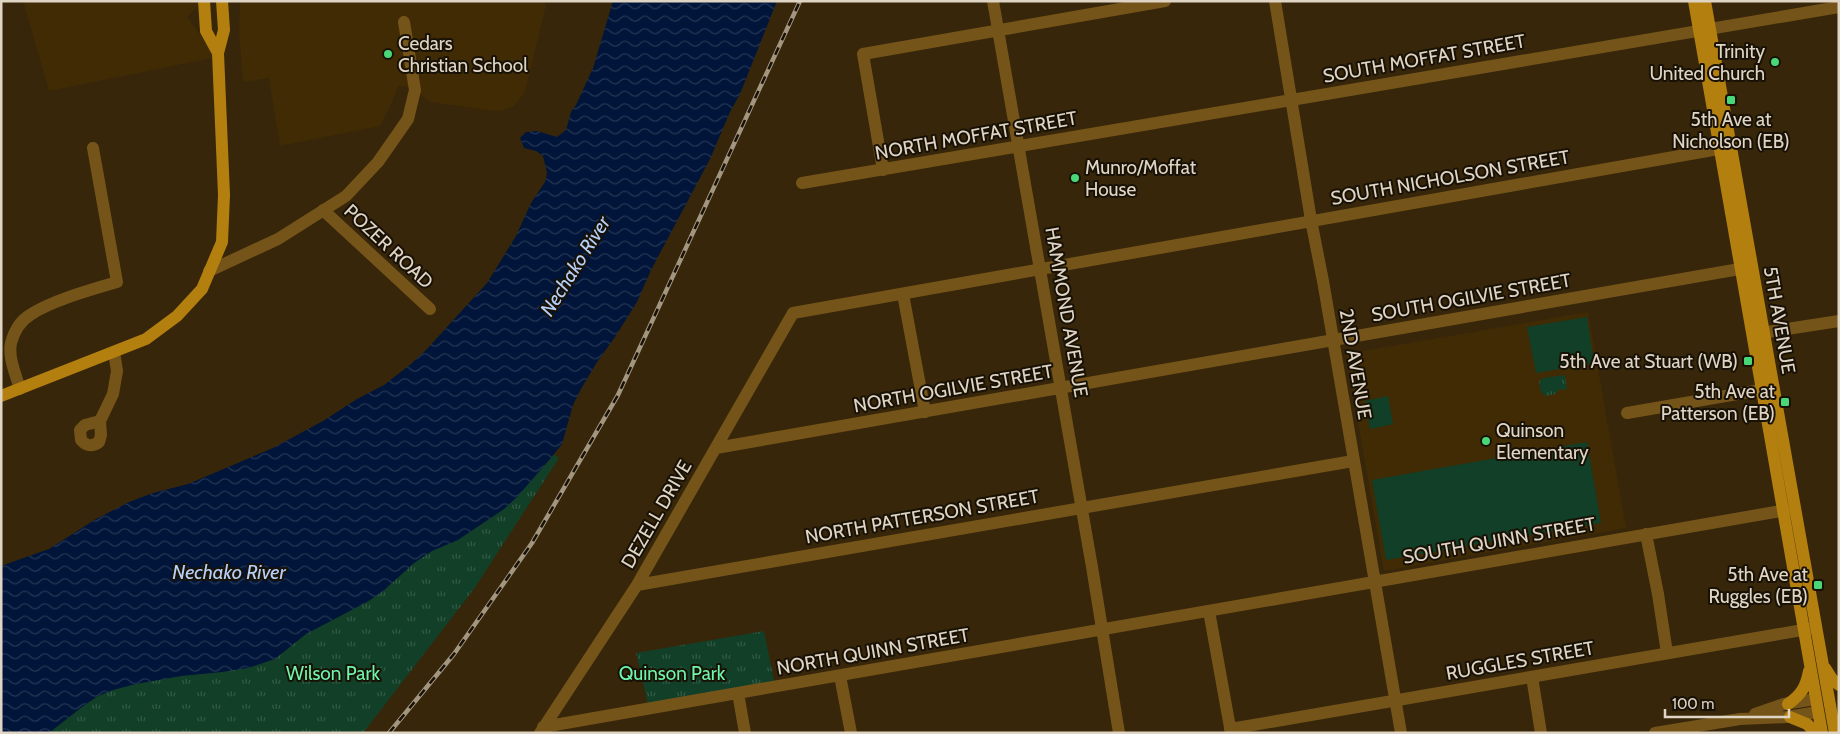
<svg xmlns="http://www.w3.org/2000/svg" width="1840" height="734" font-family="Cabin,sans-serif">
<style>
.built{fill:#402b05}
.park{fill:url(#park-tufts)}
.pitch{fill:#113f27}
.water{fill:url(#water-waves)}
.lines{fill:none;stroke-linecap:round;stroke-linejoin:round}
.minor{stroke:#745419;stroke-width:12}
.major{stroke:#b37f0f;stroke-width:12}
.rail-casing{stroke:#a39681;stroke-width:4.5}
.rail{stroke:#181106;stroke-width:2.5;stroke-dasharray:8;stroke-linecap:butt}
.poi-dot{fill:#49d778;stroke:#181106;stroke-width:2}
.labels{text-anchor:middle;stroke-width:4;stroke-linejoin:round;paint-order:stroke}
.poi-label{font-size:19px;fill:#e0d5c5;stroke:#181106;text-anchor:end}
.street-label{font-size:19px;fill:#e0d5c5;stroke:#181106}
.park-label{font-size:19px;fill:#6ff5ab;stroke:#181106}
.water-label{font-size:20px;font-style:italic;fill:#b5d0f8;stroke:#181106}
</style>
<defs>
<pattern id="park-tufts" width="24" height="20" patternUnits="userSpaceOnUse" patternTransform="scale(1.25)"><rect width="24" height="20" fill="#113f27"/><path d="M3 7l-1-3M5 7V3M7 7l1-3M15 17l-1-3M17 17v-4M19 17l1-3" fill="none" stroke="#335a45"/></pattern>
<pattern id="water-waves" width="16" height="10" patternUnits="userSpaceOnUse" patternTransform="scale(1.25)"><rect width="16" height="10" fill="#001539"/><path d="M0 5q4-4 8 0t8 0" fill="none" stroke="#253654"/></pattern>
</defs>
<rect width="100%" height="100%" fill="#372609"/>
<!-- built -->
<path class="built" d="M 23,1 L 203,1 L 187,17 L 217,57 L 49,91 Z
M 240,1 L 544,1 L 546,5 L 525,92 L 514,106 L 501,111 L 487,110 L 431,102 L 409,86 L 398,86 L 392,102 L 380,126 L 280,146 L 269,78 L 243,82 L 239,30 Z
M 1588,312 L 1626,528 L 1384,571 L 1346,354 Z"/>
<!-- park -->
<path class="park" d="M 1565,375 L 1567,389 L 1558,390 L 1555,394 L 1546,396 L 1541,392 L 1539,382 L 1543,378 Z
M 541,446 L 559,458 L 474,589 L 363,733 L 1,733 L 1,716 Z
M 764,631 L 774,681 L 648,704 L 636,653 Z"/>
<!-- pitch -->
<path class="pitch" d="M 1587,317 L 1594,363 L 1536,373 L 1527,327 Z
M 1388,396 L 1393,424 L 1370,429 L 1365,401 Z
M 1587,442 L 1601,523 L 1386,560 L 1372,480 Z"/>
<!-- water -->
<path class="water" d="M 613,1 L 777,1 L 740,94 L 730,112 L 710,159 L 651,270 L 637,302 L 615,337 L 597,362 L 581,389 L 573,405 L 562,444 L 550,459 L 517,497 L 504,509 L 458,540 L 432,551 L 414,563 L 382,592 L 367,602 L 306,634 L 275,659 L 248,668 L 222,672 L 181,676 L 136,684 L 113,690 L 98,696 L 82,707 L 49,733 L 1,733 L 1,566 L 49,549 L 96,519 L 129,502 L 153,493 L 188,484 L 273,448 L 323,421 L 357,399 L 384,385 L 411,364 L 427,349 L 487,283 L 516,236 L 531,203 L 545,182 L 547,173 L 543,156 L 536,151 L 524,148 L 520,138 L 526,132 L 537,131 L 557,137 L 566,130 L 571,112 L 576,105 L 593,68 Z"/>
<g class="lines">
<!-- minor -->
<path class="minor" d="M 993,1 L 1092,567 L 1119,733
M 1275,1 L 1311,220 L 1323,281 L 1401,733
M 883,170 L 863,54 L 1165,1
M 802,183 L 1839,7
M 323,210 L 430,309
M 209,271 L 278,239 L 346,196 L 378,162 L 408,119 L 415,90 L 404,22
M 903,294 L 925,412
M 1755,334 L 1839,321
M 20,389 C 16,375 8,358 11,343 C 14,332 20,321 30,315 C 50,301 93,289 117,282 L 93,148
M 1627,413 L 1772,388
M 100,421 L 101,435 L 99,442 C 92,447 86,446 81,440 L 80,430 L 85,425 L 100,421 L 113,394 L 117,371 L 114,352
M 716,448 L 1751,267
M 1646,534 L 1658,594 L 1667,653
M 637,585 L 1353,461
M 1209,611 L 1231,733
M 840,676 L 851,733
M 1532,677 L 1541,733
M 738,693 L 745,733
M 1755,714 L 1784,704 L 1816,699
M 543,727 L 1792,509
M 1230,729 L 1814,628
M 540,733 L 637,585 L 793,313 L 1730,147
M 1655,733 L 1740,719 L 1787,717 L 1818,712"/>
<!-- major -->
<path class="major" d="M 204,1 L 206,31 L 218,53
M 1694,1 L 1822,733
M 1705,1 L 1835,733
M 1,396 L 146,339 L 177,316 L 202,289 L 222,242 L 224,195 L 218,53 L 224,30 L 222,1
M 1825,668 L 1832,679 L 1839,685
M 1788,704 C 1801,695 1806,687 1809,671
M 1790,717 L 1807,724 L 1816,733"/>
<!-- rail casing -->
<g class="rail-casing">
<path id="rail" d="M 389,733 L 454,654 L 532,543 L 618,395 L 800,1"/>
</g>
<!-- rail -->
<use href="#rail" class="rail"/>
</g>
<!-- markers -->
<g class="poi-dot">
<circle cx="388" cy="54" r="5"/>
<circle cx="1775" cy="62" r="5"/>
<rect x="1726" y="95" width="10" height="10" rx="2.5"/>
<circle cx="1075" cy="178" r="5"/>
<rect x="1743" y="356" width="10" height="10" rx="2.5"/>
<rect x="1780" y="397" width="10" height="10" rx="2.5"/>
<circle cx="1486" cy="441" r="5"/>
<rect x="1813" y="580" width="10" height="10" rx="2.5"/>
</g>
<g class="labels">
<!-- poi labels -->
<g class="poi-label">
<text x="398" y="50" text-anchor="start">Cedars<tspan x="398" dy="22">Christian School</tspan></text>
<text x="1765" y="58">Trinity<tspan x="1765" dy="22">United Church</tspan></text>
<text x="1731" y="126" text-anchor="middle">5th Ave at<tspan x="1731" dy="22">Nicholson (EB)</tspan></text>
<text x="1085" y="174" text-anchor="start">Munro/Moffat<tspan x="1085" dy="22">House</tspan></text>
<text x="1738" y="368">5th Ave at Stuart (WB)</text>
<text x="1775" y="398">5th Ave at<tspan x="1775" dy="22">Patterson (EB)</tspan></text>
<text x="1496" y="437" text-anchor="start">Quinson<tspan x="1496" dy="22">Elementary</tspan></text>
<text x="1808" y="581">5th Ave at<tspan x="1808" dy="22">Ruggles (EB)</tspan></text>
</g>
<!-- street labels -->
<g class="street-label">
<text transform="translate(1424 58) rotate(-10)" y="7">SOUTH MOFFAT STREET</text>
<text transform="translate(976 135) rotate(-10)" y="7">NORTH MOFFAT STREET</text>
<text transform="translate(1450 177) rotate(-10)" y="7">SOUTH NICHOLSON STREET</text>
<text transform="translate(389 246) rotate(43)" y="7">POZER ROAD</text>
<text transform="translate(1471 297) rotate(-10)" y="7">SOUTH OGILVIE STREET</text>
<text transform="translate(1067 312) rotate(80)" y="7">HAMMOND AVENUE</text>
<text transform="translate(1780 320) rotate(80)" y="7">5TH AVENUE</text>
<text transform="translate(1356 364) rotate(80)" y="7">2ND AVENUE</text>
<text transform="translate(953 388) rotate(-10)" y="7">NORTH OGILVIE STREET</text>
<text transform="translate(656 514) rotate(-60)" y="7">DEZELL DRIVE</text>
<text transform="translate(922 516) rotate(-10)" y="7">NORTH PATTERSON STREET</text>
<text transform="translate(1499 540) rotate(-10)" y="7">SOUTH QUINN STREET</text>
<text transform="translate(873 651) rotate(-10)" y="7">NORTH QUINN STREET</text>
<text transform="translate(1520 660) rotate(-10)" y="7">RUGGLES STREET</text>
</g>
<!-- park labels -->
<g class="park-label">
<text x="333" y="680">Wilson Park</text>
<text x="672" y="680">Quinson Park</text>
</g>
<!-- water labels -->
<g class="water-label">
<text transform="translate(575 266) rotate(-58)" y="7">Nechako River</text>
<text x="229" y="579">Nechako River</text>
</g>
</g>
<!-- border -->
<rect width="1840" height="734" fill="none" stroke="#e0d5c5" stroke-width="5"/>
<!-- scale -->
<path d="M1665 709v8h124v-8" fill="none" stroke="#e0d5c5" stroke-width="2.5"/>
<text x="1672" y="709" font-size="15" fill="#e0d5c5" stroke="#181106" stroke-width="4" paint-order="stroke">100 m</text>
</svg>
